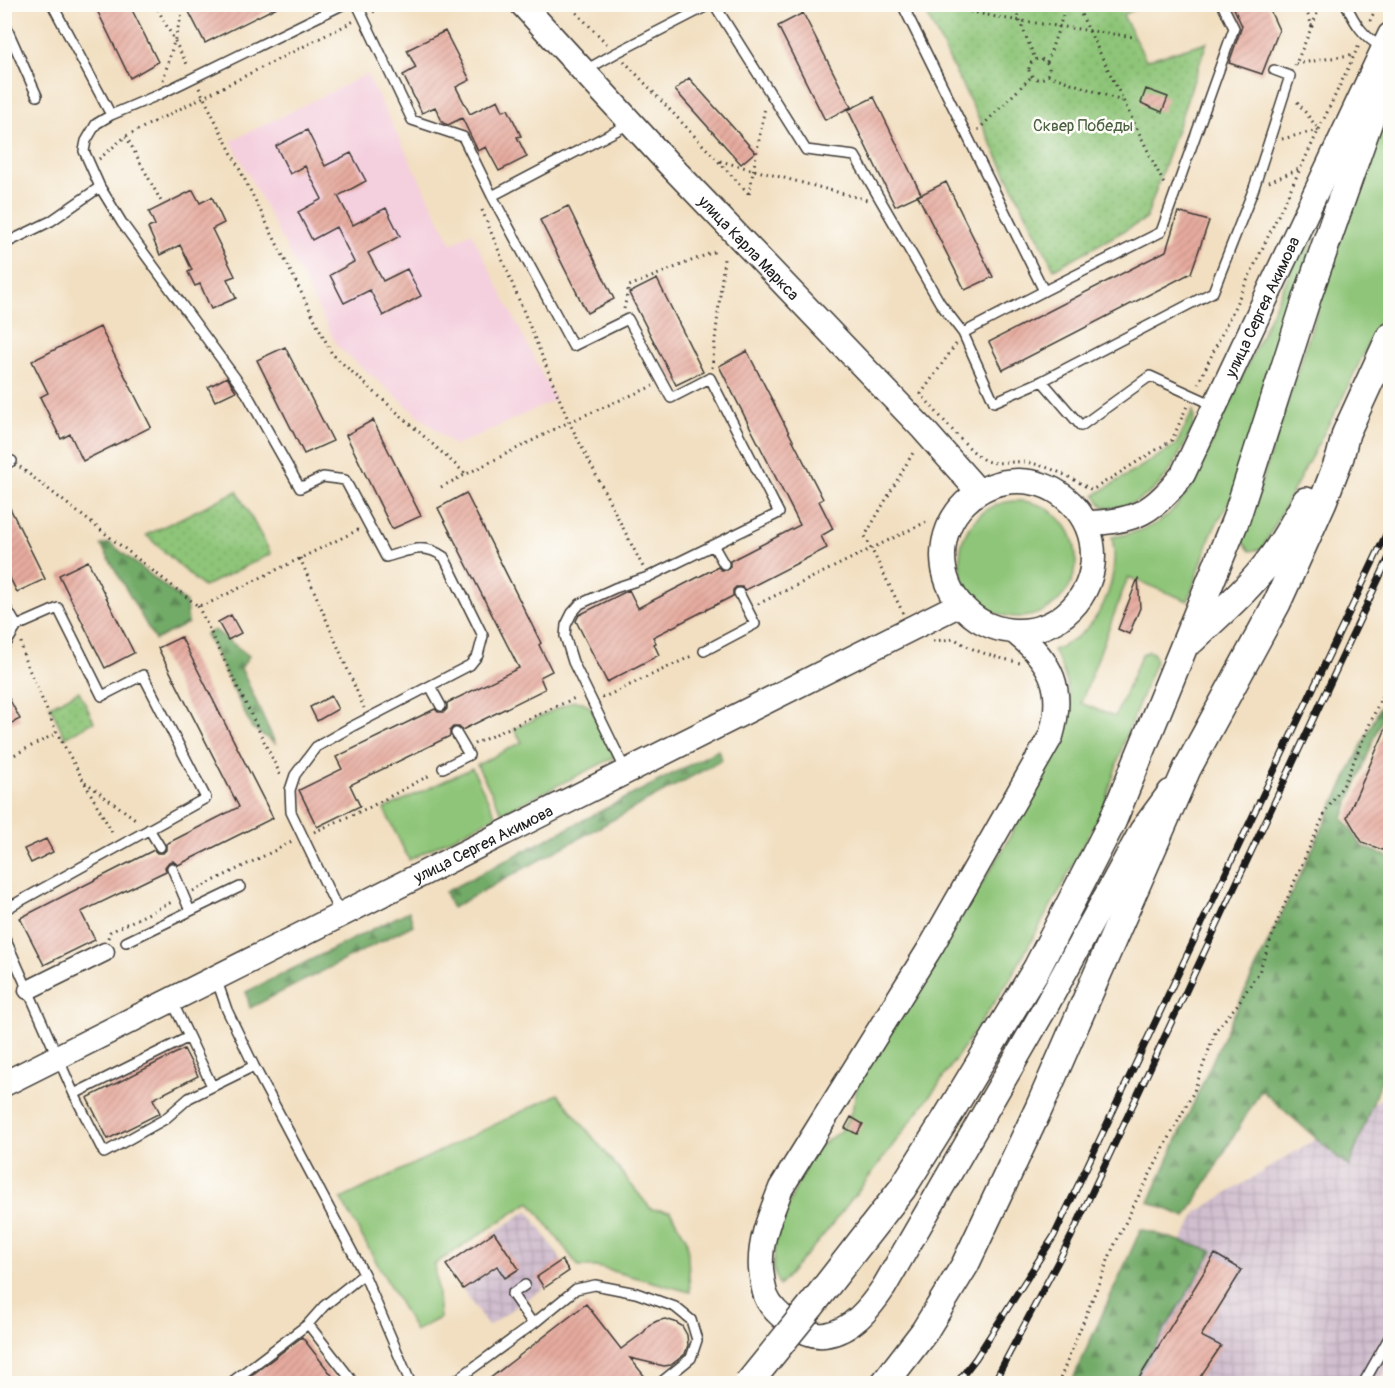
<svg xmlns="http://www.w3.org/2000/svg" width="1395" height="1388" font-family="Pangolin,sans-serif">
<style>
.built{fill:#f4cfde}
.industrial{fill:url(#industrial-grid)}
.green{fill:#8ec578;stroke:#55704a;stroke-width:1.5}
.forest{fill:url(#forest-firs);stroke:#476342;stroke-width:1.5}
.park{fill:url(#park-dots);stroke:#55704a;stroke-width:1.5}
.building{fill:url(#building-hatch)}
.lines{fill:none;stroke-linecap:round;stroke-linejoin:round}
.lane-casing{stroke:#3c3935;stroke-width:12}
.street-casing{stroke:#3c3935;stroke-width:21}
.secondary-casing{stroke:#3c3935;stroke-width:27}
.primary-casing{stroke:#3c3935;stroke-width:30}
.path{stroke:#3c3935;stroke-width:3;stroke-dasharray:1.5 4.5;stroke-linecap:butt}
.lane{stroke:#fff;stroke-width:9}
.street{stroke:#fff;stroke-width:18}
.secondary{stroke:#fff;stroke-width:24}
.primary{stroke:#fff;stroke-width:27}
.rail-casing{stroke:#1c1c1c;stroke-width:7}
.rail{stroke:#fdfcf7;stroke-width:4.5;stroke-dasharray:14;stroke-linecap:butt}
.primary-bridge-casing{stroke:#3c3935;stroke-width:30;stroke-linecap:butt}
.primary-bridge{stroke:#fff;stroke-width:27}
.labels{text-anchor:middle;stroke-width:5;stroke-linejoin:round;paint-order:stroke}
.park-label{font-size:16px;fill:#4a6041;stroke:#fdfcf7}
.street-label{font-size:16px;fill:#1c1c1c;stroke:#fdfcf7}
</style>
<defs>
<pattern id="industrial-grid" width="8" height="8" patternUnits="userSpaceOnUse" patternTransform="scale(1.5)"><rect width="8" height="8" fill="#d0bdce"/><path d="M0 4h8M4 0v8" fill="none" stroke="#b2a2b0"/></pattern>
<pattern id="forest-firs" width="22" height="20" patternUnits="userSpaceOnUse" patternTransform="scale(1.5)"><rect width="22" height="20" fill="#72aa68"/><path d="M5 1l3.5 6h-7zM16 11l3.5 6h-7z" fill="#5d8a55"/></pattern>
<pattern id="park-dots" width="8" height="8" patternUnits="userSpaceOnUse" patternTransform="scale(1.5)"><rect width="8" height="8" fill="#8ec578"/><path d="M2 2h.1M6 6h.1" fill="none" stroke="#7aa967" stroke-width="1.8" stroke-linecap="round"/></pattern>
<pattern id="building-hatch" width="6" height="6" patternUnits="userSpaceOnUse" patternTransform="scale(1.5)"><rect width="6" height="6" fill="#e6aa9e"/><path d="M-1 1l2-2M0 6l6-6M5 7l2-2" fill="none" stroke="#c59288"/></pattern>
</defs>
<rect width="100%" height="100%" fill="#fdfcf7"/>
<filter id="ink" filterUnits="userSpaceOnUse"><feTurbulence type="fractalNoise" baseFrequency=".0167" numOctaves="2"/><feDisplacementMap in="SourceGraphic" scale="12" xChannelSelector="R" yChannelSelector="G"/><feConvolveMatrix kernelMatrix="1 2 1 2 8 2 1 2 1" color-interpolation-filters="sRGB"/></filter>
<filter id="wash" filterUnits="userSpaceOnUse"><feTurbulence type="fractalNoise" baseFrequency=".008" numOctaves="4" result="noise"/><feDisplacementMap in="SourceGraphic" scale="24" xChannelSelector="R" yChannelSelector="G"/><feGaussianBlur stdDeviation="1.35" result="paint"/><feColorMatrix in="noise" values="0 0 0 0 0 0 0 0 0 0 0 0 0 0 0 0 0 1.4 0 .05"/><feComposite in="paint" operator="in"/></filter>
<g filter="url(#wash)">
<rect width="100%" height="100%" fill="#f2dfc1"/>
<!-- built -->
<path class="built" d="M 367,74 L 452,244 L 471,232 L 555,400 L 455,446 L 338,347 L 231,141 Z"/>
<!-- industrial -->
<path class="industrial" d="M 1390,1093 L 1390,1364 L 1379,1383 L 1105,1384 L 1197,1212 Z
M 528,1210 L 569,1271 L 488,1326 L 446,1265 Z"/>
<!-- green -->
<path class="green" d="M 1390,103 L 1390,298 L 1340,403 L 1262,549 L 1250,551 L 1242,541 L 1354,198 Z
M 1315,218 L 1319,222 L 1236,490 L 1212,532 L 1188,601 L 1128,577 L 1081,703 L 1115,717 L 1142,654 L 1149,651 L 1154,654 L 1156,661 L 1125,738 L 1104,806 L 1062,886 L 1010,979 L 938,1085 L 869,1177 L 822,1237 L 779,1286 L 773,1268 L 775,1244 L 780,1224 L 812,1152 L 840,1131 L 852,1111 L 858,1083 L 1002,851 L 1062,739 C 1073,704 1071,682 1053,650 C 1060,647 1068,644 1074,639 C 1099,623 1113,590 1114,561 C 1115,553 1113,545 1112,537 C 1152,531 1171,519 1193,484 Z
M 1193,411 C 1196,424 1191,430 1186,441 C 1173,470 1155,499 1122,506 C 1116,508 1109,510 1104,506 C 1100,504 1097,498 1095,495 L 1176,445 Z
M960 559a58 58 0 1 1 116 0a58 58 0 1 1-116 0Z
M 573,701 L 583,702 L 590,707 L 615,757 L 502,813 L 477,765 L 522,742 L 514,729 Z
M 472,768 L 496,816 L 409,860 L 384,809 Z
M 558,1094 L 651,1209 L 670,1211 L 687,1240 L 690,1292 L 597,1267 L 579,1267 L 530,1202 L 435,1264 L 440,1318 L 415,1331 L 341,1199 Z"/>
<!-- forest -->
<path class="forest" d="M 110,543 L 186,603 L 188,623 L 155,640 L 101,545 Z
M 215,630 L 249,656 L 241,668 L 275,743 L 252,728 L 206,634 Z
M 1380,707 L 1383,716 L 1343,818 L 1362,846 L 1390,857 L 1390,1056 L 1349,1167 L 1261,1090 L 1186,1217 L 1149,1202 L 1225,1033 Z
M 718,750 L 722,760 L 452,908 L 445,892 Z
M 409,911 L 413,925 L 250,1008 L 246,992 Z
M 1141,1229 L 1213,1251 L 1132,1383 L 1071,1383 Z"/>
<!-- park -->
<path class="park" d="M 922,5 L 1144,5 L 1123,15 L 1146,60 L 1207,42 L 1146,219 L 1054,269 Z
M 237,491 L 271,554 L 203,587 L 146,535 Z
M 79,691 L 94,722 L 65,737 L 50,706 Z"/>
<g id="blocks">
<!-- building -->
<path class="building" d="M 94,4 L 129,4 L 158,62 L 130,78 Z
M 185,4 L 283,4 L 205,43 Z
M 1232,4 L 1267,4 L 1279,30 L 1262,74 L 1229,63 L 1242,26 Z
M 803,13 L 851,107 L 825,120 L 778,26 Z
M 445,31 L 470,80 L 456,87 L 470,114 L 498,100 L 503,111 L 508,109 L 521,136 L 517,137 L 527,157 L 499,171 L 486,147 L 478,151 L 462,118 L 448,125 L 443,123 L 435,107 L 422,113 L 403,75 L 416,68 L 407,50 Z
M 689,78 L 755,152 L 741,164 L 675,90 Z
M 1146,89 L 1168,97 L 1162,112 L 1141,103 Z
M 874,97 L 921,194 L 895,206 L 848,110 Z
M 307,130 L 325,166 L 351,153 L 366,181 L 338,196 L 353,225 L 386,208 L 400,236 L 368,253 L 383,281 L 407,269 L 421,296 L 383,316 L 370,290 L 344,303 L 330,275 L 354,262 L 336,227 L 312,240 L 298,212 L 322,199 L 305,166 L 290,174 L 276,146 Z
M 946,182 L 993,277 L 965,290 L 918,196 Z
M 193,190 L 200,203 L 212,197 L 224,223 L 212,229 L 235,276 L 227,279 L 236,298 L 211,309 L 200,284 L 195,286 L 188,272 L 192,270 L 180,245 L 160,255 L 148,228 L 155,225 L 149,212 Z
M 568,206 L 614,299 L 587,313 L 540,220 Z
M 1178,212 L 1209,221 L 1191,273 L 1003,370 L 989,342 L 1166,251 Z
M 657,279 L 703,372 L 676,385 L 629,293 Z
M 100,327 L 151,427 L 83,461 L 70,434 L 61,439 L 40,397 L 48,393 L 32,361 Z
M 285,347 L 333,441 L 304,454 L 257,360 Z
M 747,351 L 823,499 L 819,501 L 833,529 L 821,536 L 827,548 L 745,590 L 742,587 L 736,587 L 733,590 L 733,596 L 653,637 L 656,643 L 654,644 L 659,655 L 607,682 L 576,621 L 579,615 L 629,590 L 638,608 L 718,567 L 721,570 L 727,570 L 730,567 L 730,561 L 800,525 L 719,366 Z
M 227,377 L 236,391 L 215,401 L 208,387 Z
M 373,420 L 421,516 L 392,529 L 346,435 Z
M 466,493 L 541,643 L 539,645 L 552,671 L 540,677 L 545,689 L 462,730 L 459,727 L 453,727 L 450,730 L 450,736 L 350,785 L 360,806 L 317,827 L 299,790 L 342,769 L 336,757 L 435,709 L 438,712 L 444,712 L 447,709 L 447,703 L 519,668 L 438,508 Z
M 4,496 L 45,579 L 17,592 L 4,566 Z
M 88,561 L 134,653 L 105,668 L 59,575 Z
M 1138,578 L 1140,608 L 1129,634 L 1118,629 Z
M 231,615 L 241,633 L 228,640 L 218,622 Z
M 181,637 L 273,818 L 178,865 L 173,861 L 169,862 L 165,867 L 166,871 L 81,912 L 95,940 L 44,965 L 20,918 L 154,850 L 157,853 L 163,853 L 166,850 L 166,844 L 239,807 L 158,648 Z
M 4,689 L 20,719 L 4,727 Z
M 331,696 L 338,709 L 317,721 L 310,707 Z
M 1390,719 L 1390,853 L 1362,842 L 1347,817 Z
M 46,839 L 53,852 L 31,863 L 24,849 Z
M 184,1049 L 198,1076 L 153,1099 L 160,1113 L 108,1139 L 87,1098 Z
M 851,1117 L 863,1124 L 857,1134 L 845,1128 Z
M 494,1232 L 519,1269 L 505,1278 L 497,1266 L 463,1289 L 446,1265 Z
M 1215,1254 L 1242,1270 L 1201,1336 L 1221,1346 L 1196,1383 L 1136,1383 Z
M 562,1260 L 569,1271 L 544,1288 L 537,1277 Z
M 586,1304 L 621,1349 L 644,1332 L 649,1325 L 657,1321 L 665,1319 L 675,1322 L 682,1326 L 687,1335 L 688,1345 L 685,1354 L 671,1365 L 664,1366 L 630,1358 L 650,1383 L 484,1383 Z
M 302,1337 L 338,1383 L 241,1383 Z"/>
</g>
</g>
<g filter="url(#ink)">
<use href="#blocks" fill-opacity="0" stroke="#3c3935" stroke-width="1.5"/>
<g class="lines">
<!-- lane casing -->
<g class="lane-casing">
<path id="lane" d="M 52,4 L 111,115
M 357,4 L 412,120 L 463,137 L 492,196
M 714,4 L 806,150 L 855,156 L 940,303 L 963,333 L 994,402 L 1042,381 L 1081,426 L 1150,376 L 1214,405
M 902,4 L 1044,291 L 1161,232 L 1234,28 L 1222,4
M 1346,4 C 1354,22 1364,38 1382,47
M 4,22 L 37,96
M 584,71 L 616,53 L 711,4
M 100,187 L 122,223 L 247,394 L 300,488 L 323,477 L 345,480 L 386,557 C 409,551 423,542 444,557 L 483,636 L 478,655 L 470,665 L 351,727 L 316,747 L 295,775 L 290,790 L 291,812 L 340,914
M 4,244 L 51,221 L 100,187 L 84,151 L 86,141 L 96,124 L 111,115 L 158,95 L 344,4
M 963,333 L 1044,291
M 1042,381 L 1213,292 L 1254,188 L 1290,76 L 1274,70
M 4,465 L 12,461
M 713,545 L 724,564
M 4,604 L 17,626 L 58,608 L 102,696 L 143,675 L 206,798 L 4,910
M 4,647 L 17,626
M 704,651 L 755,624 L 739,593
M 430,686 L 441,706
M 443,768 L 469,755 L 456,733
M 626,771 L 573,662 L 565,636 L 566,625 L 572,613 L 580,604 L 615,588 L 648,577 L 779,513 L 710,378 L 671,398 L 628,319 L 573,346 L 492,196 L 631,123
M 149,829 L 160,847
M 172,868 L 190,911
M 4,936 L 74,1094
M 126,942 L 240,887
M 216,978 L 227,1010 L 254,1066 L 364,1274 L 411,1384
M 172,1001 L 189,1037
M 212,1086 L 189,1037 L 74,1094 L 104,1153 L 165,1119 L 189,1098 L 254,1066
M 525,1285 L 512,1294 L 533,1324
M 308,1324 L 350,1378 L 351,1384
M 229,1384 L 308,1324 L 324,1306 L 364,1274
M 451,1384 L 533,1324 L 576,1289 L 595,1285 L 636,1293 L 675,1307 L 691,1320 L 697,1340 L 691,1358 L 659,1384
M 1363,1384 L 1390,1336"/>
</g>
<!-- street casing -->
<g class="street-casing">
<path id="street" d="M 28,990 L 105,952"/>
</g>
<!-- secondary casing -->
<g class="secondary-casing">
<g id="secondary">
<path id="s1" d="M 522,4 L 667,162 L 923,429 L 977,490"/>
<circle cx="1018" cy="556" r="75"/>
<path id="s2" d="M 1087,523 C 1135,522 1154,512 1183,474 L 1390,35"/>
<path d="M 1015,632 C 1052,662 1065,689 1051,736 L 932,945 L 781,1188 C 771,1214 759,1240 761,1269 C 762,1277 763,1288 766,1296 C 773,1314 805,1338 825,1335 C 852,1331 870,1308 884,1287 L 1045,1008 L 1142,830 L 1170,792"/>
<path id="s3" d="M 4,1084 L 960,604"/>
</g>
</g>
<!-- primary casing -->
<g class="primary-casing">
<path id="primary" d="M 1192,640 C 1219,614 1248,590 1270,560 C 1284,542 1295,521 1306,501
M 811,1306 L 902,1189 L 949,1114 L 1037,968 L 1113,820 L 1236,519 L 1307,298 L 1390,61
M 884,1384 L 924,1332 L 965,1265 L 1039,1108 L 1187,769 L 1277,603 L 1323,501 L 1340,457 L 1346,433 L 1390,337"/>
</g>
<!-- path -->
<path class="path" d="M 155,4 L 188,66
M 568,4 L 609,46
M 935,4 L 1001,18 L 1134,37
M 1013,4 L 1035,59
M 1076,4 L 1165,186
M 373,12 L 389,4
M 1370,21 L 1378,4
M 1312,26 L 1321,4
M1029 69a10 10 0 1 1 20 0a10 10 0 1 1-20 0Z
M 624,61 L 749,194
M 1047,62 L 1067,4
M 1296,64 L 1355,54
M 1295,66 L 1312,26 L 1304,4
M 1048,75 L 1122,101
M 163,80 L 185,4
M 199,88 L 332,354 L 467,475
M 978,130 L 1032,76
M 126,136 L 163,205
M 1282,139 L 1319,130 L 1295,99
M 99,159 L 126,136 L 354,21
M 720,161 L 867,200
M 1269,182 L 1299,169
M 749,194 L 765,107
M 482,210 L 569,422 L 643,567
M 624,309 L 629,286 L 716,251
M 956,344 L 921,394 C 934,409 971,454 986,461 C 998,465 1011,461 1023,462 C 1049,465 1070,477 1092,490 L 1172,440 L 1187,406
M 712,368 L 724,259
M 1198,384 L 1360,43
M 20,467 L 198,606 L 209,603 L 360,529
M 441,487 L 569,422 L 653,386
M 300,558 L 364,708
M 758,604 L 926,522
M 198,606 L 281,776
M 903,613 L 865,536 L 914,451
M 933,641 L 955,639 C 975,653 997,657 1020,663
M 21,642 L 24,658 L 57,733 L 114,836
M 602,698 L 694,655
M 474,744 L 577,697
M 4,760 L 57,733
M 85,782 L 138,821
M 314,832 L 370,807 L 432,774
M 193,891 L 292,842
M 108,938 L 110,932 L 174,901
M 4,1002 L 13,998
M 1058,1384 L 1113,1248 L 1136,1201 L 1194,1091 L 1216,1030 L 1237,1005 L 1259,972 L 1278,920 L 1306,855 L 1326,811 L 1344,784 L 1390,677"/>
<!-- lane -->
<use href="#lane" class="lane"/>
<!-- street -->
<use href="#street" class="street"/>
<!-- secondary -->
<use href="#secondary" class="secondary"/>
<!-- primary -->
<use href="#primary" class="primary"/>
<!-- rail casing -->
<g class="rail-casing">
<path id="rail" d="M 956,1384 L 976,1358 L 1054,1236 L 1390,526
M 993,1384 L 1071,1237 L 1390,555"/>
</g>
<!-- rail -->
<use href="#rail" class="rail"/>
<!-- primary-bridge casing -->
<g class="primary-bridge-casing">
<path id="primary-bridge" d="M 748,1384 L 811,1306"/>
</g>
<!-- primary-bridge -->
<use href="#primary-bridge" class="primary-bridge"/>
</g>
</g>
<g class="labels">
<!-- park labels -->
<g class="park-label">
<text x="1083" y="131">Сквер Победы</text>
</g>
<!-- street labels -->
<g class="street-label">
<text dy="6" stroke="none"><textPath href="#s1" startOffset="333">улица Карла Маркса</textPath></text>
<text dy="6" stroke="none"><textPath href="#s2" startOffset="298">улица Сергея Акимова</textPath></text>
<text dy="6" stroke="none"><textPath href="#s3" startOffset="536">улица Сергея Акимова</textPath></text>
</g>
</g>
<!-- margin -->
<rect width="1395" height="1388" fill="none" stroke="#fdfcf7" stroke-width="24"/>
</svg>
